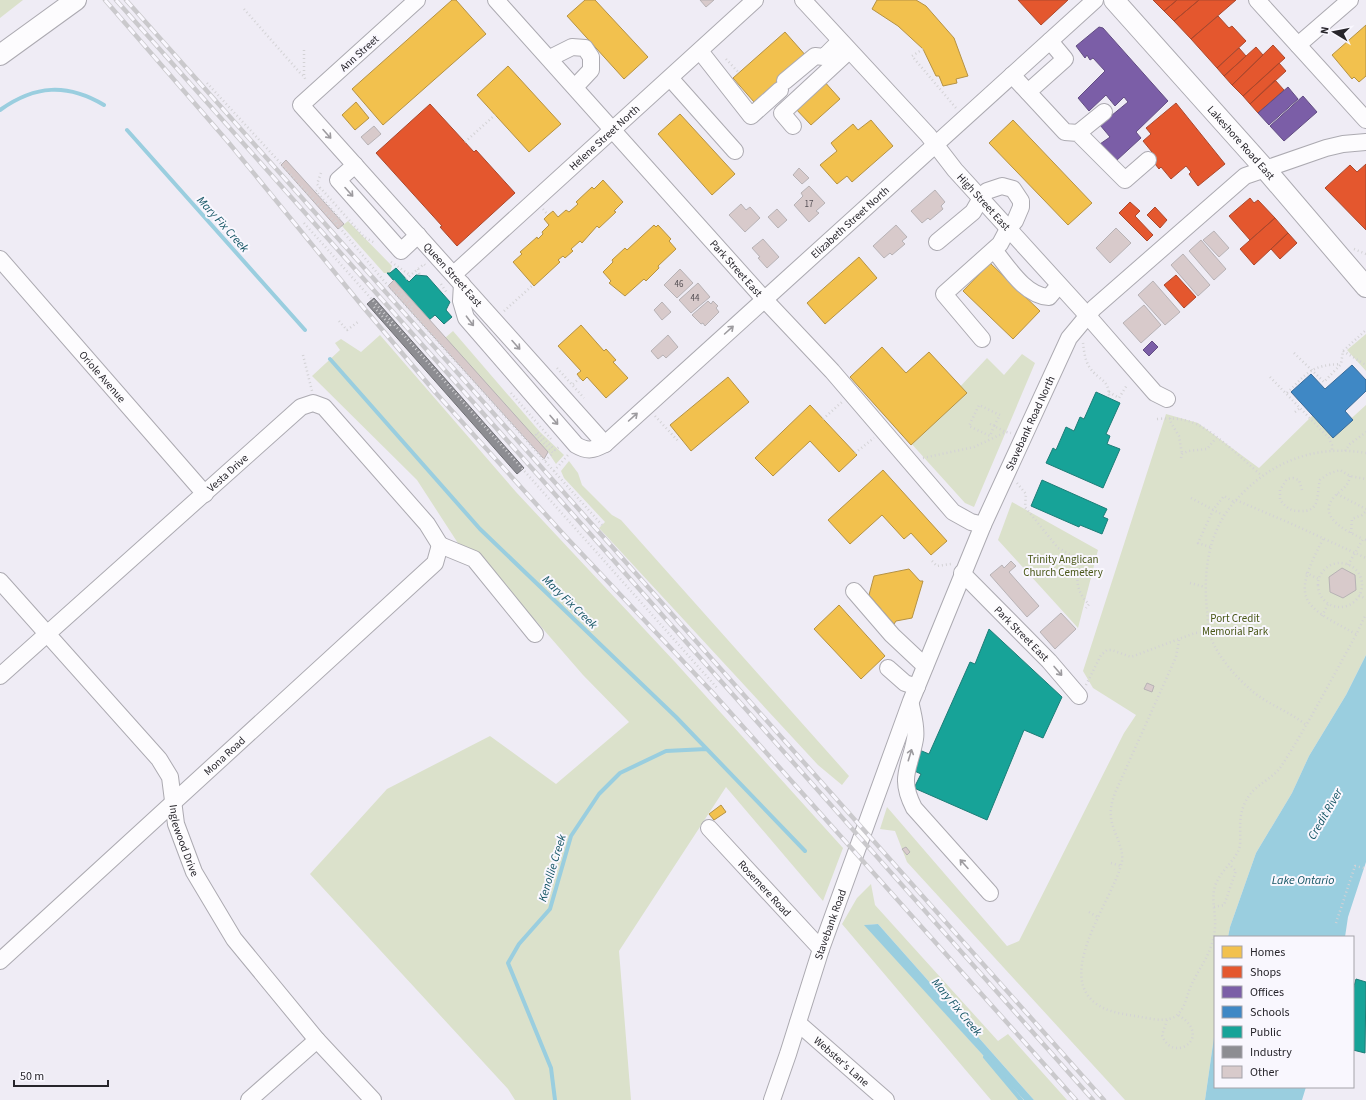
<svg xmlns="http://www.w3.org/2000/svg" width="1366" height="1100" font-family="'Source Sans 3',sans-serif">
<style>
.green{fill:#dbe1cb}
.water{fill:#9acedf}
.homes{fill:#f2c14e;stroke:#b59244}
.shops{fill:#e4572e;stroke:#ab482d}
.offices{fill:#7b5ea7;stroke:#624d82}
.schools{fill:#3f88c5;stroke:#386a97}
.public{fill:#17a398;stroke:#1c7d77}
.industry{fill:#8d8d92;stroke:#6e6e73}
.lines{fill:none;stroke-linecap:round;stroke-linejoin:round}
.stream{stroke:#9acedf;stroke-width:4}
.building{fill:#d8cacb;stroke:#b7b2b5}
.minor-casing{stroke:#acaab1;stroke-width:18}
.major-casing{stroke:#acaab1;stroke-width:22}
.path{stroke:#d3d2d5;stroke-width:2.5;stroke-dasharray:1 3;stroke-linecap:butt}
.minor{stroke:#fdfcfe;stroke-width:16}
.major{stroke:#fdfcfe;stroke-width:20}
.rail-casing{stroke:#cac9cc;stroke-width:4.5}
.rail{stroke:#f9f7fe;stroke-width:3;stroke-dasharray:9;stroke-linecap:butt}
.oneway{stroke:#9d9b9f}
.labels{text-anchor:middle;stroke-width:4;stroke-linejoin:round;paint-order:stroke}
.number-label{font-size:9px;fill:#534e53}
.street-label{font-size:11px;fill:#27252b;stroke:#f9f7fe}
.park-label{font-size:11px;fill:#495717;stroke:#f9f7fe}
.water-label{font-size:12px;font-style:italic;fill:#145564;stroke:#f9f7fe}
</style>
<rect width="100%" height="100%" fill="#efecf5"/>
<!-- green -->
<path class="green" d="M 0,0 L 23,0 L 0,18 Z
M 348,221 L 392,266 L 390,273 L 384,273 L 342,226 Z
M 453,331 L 540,432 L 564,455 L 556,464 L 548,452 L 445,338 Z
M 1366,334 L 1366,371 L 1347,350 Z
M 380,335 L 516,492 L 675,662 L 843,848 L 823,901 L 726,787 L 619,951 L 631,1100 L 515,1100 L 508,1089 L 310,874 L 387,789 L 490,736 L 556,784 L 629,722 L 583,675 L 537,622 L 465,554 L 417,480 L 312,376 L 340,350 L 335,343 L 341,339 L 361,352 Z
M 1022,354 L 1035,363 L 974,507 L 965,503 L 909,441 L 987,358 L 1004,375 Z
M 1366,405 L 1366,655 L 1346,695 L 1309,756 L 1292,793 L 1256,853 L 1230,927 L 1228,937 L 1215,937 L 1215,1030 L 1205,1100 L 1125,1100 L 907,862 L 895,831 L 880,829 L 887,807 L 1007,946 L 1019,941 L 1124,733 L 1136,715 L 1093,688 L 1083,671 L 1166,414 L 1198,423 L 1259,468 L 1313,415 L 1333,435 Z
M 569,461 L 578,473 L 582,485 L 612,515 L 621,520 L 849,776 L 842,785 L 818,765 L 599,528 L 605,522 L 564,478 L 561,471 Z
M 1012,502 L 1098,550 L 1078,628 L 998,540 Z
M 871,884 L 875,905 L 998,1041 L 1008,1034 L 1067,1100 L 1034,1100 L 878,924 L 865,925 L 1024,1100 L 991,1100 L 842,924 L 857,898 Z"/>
<!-- water -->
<path class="water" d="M 1366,655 L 1366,862 L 1348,917 L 1345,937 L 1228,937 L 1230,927 L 1256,853 L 1292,793 L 1309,756 L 1346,695 Z
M 878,924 L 1034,1100 L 1024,1100 L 864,925 Z
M 1215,1030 L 1215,1087 L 1306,1087 L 1302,1100 L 1205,1100 Z"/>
<!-- homes -->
<path class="homes" d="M 452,0 L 456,0 L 486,34 L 383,125 L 352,89 Z
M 585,0 L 595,0 L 648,57 L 624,79 L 567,16 Z
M 877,0 L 916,0 L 926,6 L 954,38 L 968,76 L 956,79 L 957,83 L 943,86 L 939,76 L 936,76 L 923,49 L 898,26 L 872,9 Z
M 1366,25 L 1366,76 L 1359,82 L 1354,77 L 1352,79 L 1332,55 Z
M 785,32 L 807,57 L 754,102 L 733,78 Z
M 508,66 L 561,124 L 529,152 L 477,95 Z
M 823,80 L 840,99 L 811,125 L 794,107 Z
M 356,102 L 369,118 L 355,130 L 342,115 Z
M 680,114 L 735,174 L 712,195 L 658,134 Z
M 871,120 L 893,146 L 852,182 L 847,176 L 837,184 L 820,165 L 837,151 L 831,143 L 853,124 L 858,130 Z
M 1013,120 L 1092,203 L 1068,225 L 989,143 Z
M 603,180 L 623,202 L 614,211 L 616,212 L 599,228 L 597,226 L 582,243 L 580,241 L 571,249 L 573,251 L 565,258 L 563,256 L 558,260 L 560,262 L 534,286 L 513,262 L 522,254 L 520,252 L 537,237 L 538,239 L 543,234 L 542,232 L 549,225 L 544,219 L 548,215 L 553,211 L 558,217 L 566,210 L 569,212 L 578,204 L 576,202 L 592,187 L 594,189 Z
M 654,225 L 656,227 L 658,225 L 671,239 L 669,241 L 676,249 L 658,266 L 659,268 L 646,281 L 644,279 L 625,296 L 609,283 L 611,281 L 603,272 L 613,262 L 612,260 L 625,248 L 627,250 Z
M 859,257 L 877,278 L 825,324 L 807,303 Z
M 990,263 L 1040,311 L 1013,339 L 963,291 Z
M 581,325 L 604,351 L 606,349 L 616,360 L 613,362 L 628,378 L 606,398 L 587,377 L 583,381 L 580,378 L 577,374 L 581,371 L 558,346 Z
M 882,347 L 906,373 L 929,352 L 967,393 L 911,445 L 850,377 Z
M 728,377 L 749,402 L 691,451 L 670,425 Z
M 810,405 L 857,455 L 839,472 L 810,441 L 773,476 L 755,458 Z
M 883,470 L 947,541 L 931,555 L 911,533 L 904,539 L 882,515 L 850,544 L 828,520 Z
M 909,569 L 920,581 L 923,581 L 912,618 L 896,621 L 894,624 L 869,595 L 874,576 Z
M 839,605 L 885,656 L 861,679 L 814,629 Z
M 721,805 L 726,812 L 714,820 L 709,814 Z"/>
<!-- shops -->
<path class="shops" d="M 1018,0 L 1068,0 L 1041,25 Z
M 1153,0 L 1177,0 L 1164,11 Z
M 1177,0 L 1199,0 L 1174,21 L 1164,11 Z
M 1199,0 L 1236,0 L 1191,39 L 1174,21 Z
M 1218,16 L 1229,28 L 1232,26 L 1246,41 L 1217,68 L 1191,39 Z
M 1273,45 L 1285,58 L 1243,96 L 1232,85 Z
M 1256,47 L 1263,55 L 1232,85 L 1224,76 Z
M 1239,48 L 1246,56 L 1224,76 L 1217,68 Z
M 1279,63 L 1286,71 L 1250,104 L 1243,96 Z
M 1275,80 L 1284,90 L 1258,113 L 1250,104 Z
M 1176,103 L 1225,164 L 1198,186 L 1189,174 L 1191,172 L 1186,166 L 1171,179 L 1161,167 L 1159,169 L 1148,155 L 1152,152 L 1143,141 L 1151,134 L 1146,128 Z
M 430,104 L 474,152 L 476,150 L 515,193 L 457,246 L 440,227 L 442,226 L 376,153 Z
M 1366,164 L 1366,230 L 1325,188 L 1350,165 L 1357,172 Z
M 1250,198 L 1254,203 L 1258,200 L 1275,218 L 1250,240 L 1229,216 Z
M 1130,202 L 1140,211 L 1135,216 L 1153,235 L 1147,241 L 1119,213 Z
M 1155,207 L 1167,220 L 1160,228 L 1147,215 Z
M 1275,218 L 1288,233 L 1254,265 L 1240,249 Z
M 1288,233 L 1297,243 L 1280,259 L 1271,249 Z
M 1176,275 L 1196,297 L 1184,308 L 1164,285 Z"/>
<!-- offices -->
<path class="offices" d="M 1099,27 L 1103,28 L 1168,101 L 1136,132 L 1141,138 L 1116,161 L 1100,144 L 1110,137 L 1100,125 L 1128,102 L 1124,97 L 1115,106 L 1106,95 L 1089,111 L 1078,98 L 1105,71 L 1093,58 L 1090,60 L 1087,55 L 1085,58 L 1076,46 Z
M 1288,87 L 1298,99 L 1269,125 L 1258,113 Z
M 1303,96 L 1317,112 L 1284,141 L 1270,126 Z
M 1152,341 L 1158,347 L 1149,356 L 1143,350 Z"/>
<!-- schools -->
<path class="schools" d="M 1352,365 L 1366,380 L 1366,391 L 1345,411 L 1353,420 L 1333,438 L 1291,392 L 1311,374 L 1325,389 Z"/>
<!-- public -->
<path class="public" d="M 396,268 L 409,282 L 416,275 L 427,276 L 450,302 L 446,310 L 452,317 L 444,324 L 435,315 L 429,320 L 387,273 L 390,273 Z
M 1096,392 L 1120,403 L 1106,434 L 1110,436 L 1107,444 L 1120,449 L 1103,488 L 1046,463 L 1053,448 L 1056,450 L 1066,427 L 1074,431 L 1080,417 L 1084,419 Z
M 1042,480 L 1107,509 L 1103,517 L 1108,519 L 1102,534 L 1080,525 L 1079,527 L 1031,506 Z
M 989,629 L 1062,697 L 1043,738 L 1024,730 L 987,820 L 914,788 L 921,774 L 908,768 L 917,749 L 929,754 L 970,662 L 975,664 Z
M 1356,979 L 1366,982 L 1365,1053 L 1353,1050 L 1353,990 Z"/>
<!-- industry -->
<path class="industry" d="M 374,298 L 524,468 L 517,474 L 367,304 Z"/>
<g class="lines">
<!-- stream -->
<path class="stream" d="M 0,110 C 35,85 67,83 104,105
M 127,130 L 305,330
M 330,359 L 480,529 L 676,717 L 805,851
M 985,1057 L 1021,1100
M 555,1100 L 551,1068 L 508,963 L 519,944 L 550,909 L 571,836 L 599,794 L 620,773 L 666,751 L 706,749"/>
</g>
<!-- building -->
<path class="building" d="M 700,0 L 714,0 L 706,7 Z
M 374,126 L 381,134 L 368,145 L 361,137 Z
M 286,160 L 344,224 L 338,229 L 281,165 Z
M 799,168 L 809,178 L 802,184 L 793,175 Z
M 809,186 L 825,203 L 816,211 L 819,213 L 809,222 L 794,205 L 803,196 L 801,193 Z
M 935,190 L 945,202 L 941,206 L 943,209 L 930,220 L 928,218 L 922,223 L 911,211 Z
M 741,204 L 746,210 L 750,207 L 760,218 L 745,232 L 729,215 Z
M 777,209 L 787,220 L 778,228 L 768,217 Z
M 896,225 L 907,237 L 902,241 L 905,244 L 892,255 L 890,253 L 884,258 L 873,246 Z
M 1116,228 L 1131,243 L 1110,263 L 1096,248 Z
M 1214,231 L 1229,248 L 1219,257 L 1203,240 Z
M 763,239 L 779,257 L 767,268 L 758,258 L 760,257 L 752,248 Z
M 1201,240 L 1226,269 L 1214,280 L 1189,251 Z
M 1183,254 L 1210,285 L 1198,296 L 1171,265 Z
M 680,269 L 693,283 L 677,298 L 664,285 Z
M 394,280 L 548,452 L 544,459 L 388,286 Z
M 1153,281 L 1180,312 L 1165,325 L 1138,295 Z
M 698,283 L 710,297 L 691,313 L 679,300 Z
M 708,301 L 711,304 L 713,301 L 718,306 L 716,308 L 719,312 L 705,326 L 703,323 L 701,324 L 692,315 Z
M 662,302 L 671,312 L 662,320 L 654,310 Z
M 1144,305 L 1161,325 L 1141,343 L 1123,323 Z
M 668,335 L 678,347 L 666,358 L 663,355 L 658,359 L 651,351 Z
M 1011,561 L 1016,566 L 1009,572 L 1039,606 L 1027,617 L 990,575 L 1002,565 L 1004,568 Z
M 1342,568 L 1355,575 L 1356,590 L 1343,598 L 1330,592 L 1329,577 Z
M 1061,613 L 1076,629 L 1055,649 L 1040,632 Z
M 1147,683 L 1154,686 L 1152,692 L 1144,689 Z
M 906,847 L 910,852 L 907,855 L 902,849 Z"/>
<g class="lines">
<!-- minor casing -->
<g class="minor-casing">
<g id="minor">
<path id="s1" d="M 417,0 L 301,105 L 605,444"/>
<path id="s2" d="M 496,0 L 764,299 L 832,371 L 953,512 L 971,522 L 983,525"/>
<path id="s3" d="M 803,0 L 928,135 L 955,170 L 1087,315 L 1155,393 L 1167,399"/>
<path d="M 1257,0 L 1366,120"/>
<path d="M 1298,45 L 1350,0"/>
<path d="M 700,51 L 751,116 L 780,90"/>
<path d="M 550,58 L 572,47 L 585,48 L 591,57 L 591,70 L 575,87"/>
<path d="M 1012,75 L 1065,132 L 1078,133 L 1125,180 L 1148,160"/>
<path d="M 670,78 L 735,151"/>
<path d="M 785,81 L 815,56 L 824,57 L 840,41"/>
<path d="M 1028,92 L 1065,59 L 1050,41"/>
<path d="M 793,126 L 782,113 L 849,51"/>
<path d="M 1078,133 L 1104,112"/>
<path d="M 355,165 L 338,180 L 401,251 L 418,235"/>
<path d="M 937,242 L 973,212 L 981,198 L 987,191 L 1002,186 L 1013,189 L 1021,201 L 1021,207 L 1015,221 L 1008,229 L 1000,244 L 944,294 L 982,339"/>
<path d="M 994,250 C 1008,267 1025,296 1049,297 L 1059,285"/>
<path id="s4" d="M 0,259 L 205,494"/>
<path id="s5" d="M 454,274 L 755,0"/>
<path id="s6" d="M 462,284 L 461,301 L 466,318 L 576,445 C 588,452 593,450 605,444 L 1095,0"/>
<path d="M 440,545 L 474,559 L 535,634"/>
<path id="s7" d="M 962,573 L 1049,661 L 1079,696"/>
<path id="s8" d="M 0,581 L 159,759 L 170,777 L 176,824 L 194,872 L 234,939 L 317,1040 L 373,1100"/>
<path d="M 854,591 L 892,635 L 925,666"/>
<path d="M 888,668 L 905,683 L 917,687"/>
<path id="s9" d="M 0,676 L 301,407 L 313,403 L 324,407 L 427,524 L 440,545"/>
<path d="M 911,705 C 913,715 917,728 915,739 C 910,768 898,777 914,808 L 990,893"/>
<path id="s10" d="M 709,828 L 821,949"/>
<path id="s11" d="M 0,961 L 435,563 L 440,545"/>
<path id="s12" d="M 798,1023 L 886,1100"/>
<path d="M 249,1100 L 317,1040"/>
<path id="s13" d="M 772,1100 L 788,1054 L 821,949 L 911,701 L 983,525 L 1069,338 L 1094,308 L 1245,176 L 1326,148 L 1343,144 L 1366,142"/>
</g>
</g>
<!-- major casing -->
<g class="major-casing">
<g id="major">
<path id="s14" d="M 1114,0 L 1266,170 L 1366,287"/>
<path d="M 0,55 L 76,0"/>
</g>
</g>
<!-- path -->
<path class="path" d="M 244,9 L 301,74 L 304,76
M 923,49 L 912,56 L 956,108
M 304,50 L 304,76 L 306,81
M 726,59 L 739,73
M 207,83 L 340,228 L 384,281 L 602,525
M 465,142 L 495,115
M 321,173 L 317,184 L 364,237 L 375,243
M 320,188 L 316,191 L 339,218 L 335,222
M 543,209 L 548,215
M 304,223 L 718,689
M 1354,249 L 1366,254
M 391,262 L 410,275
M 418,269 L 420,276
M 406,279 L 424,264 L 425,265
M 441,284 L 447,293
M 396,288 L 413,308 L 410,311
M 374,307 L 390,325 L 392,323
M 504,311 L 533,285
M 339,321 L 347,330 L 358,322
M 1083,343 C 1084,351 1085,361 1090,368 C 1100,382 1109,378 1109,398
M 1343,351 L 1366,365
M 1294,353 L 1324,382 L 1341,364 L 1343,351 L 1366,330
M 303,355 L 312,391
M 557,368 L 584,398
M 1270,377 L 1329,438 L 1332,445 L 1332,451
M 573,384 L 580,378
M 1109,392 L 1119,398 L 1127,385
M 511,393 L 551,439
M 1287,393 C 1307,373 1311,365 1341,364
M 1295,412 L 1300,408
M 655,416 L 679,442
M 1170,418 L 1170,421 L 1179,436 L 1182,454
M 823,419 L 842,402
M 1157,419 C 1168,418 1178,418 1188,421 C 1210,426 1243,460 1261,475
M 990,424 L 994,426 L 990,436 L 969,426 L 979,405 L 1000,415 L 994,426 L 1006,432
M 1345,451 L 1350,444 L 1366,432
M 855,453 L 874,438
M 923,458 L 974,447 L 1006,432 L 1011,433
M 1181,458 L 1182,454 L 1188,451 L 1207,449 L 1216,438
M 545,461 L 553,453 L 536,435 L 537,432 L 555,450 L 559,447
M 554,471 L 568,455
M 1350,476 C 1348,488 1341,489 1334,497 C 1316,518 1349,532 1363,539
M 1017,483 L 1026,494 L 1025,507 L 1058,548 L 1083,561 C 1074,575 1076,593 1089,604 L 1086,608
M 1302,490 L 1299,480 L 1293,478 L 1287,479 L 1280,490 L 1280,500 C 1285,506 1290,511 1298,511 C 1322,513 1316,494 1320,480 L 1328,474 L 1340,470 L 1350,476 L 1366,479
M 1337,494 L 1366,509
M 1191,498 L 1223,515
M 1236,500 C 1270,462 1315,444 1366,453
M 1351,533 L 1352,519 L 1362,515 L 1366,511
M 1323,539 C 1292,599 1299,604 1356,634
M 1210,547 L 1198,543 L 1213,510 L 1224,496 L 1234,502
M 932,561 L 937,566 L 951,564
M1318 585a22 22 0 1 1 44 0a22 22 0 1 1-44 0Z
M 1348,565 L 1363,539 L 1366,540
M 1306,573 L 1319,579
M 1190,583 L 1205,587
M 1359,595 L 1366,599
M 1322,616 L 1328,604
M 1179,640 L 1176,657 L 1115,793 C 1112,801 1110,809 1111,818 C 1113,833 1124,847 1122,861 C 1114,901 1044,985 1108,1010 C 1119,1014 1130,1015 1141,1017 C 1153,1019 1171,1024 1180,1012 C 1185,1006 1187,996 1190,988 C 1200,965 1213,954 1215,927 C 1216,913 1211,900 1215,886 C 1221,869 1238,859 1240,845 C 1241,831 1238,819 1244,805 C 1252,784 1272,781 1282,765 C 1309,723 1332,678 1356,635 L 1366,614
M 1086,685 L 1101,655 L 1107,650 L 1112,650 L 1131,657 L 1195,633 L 1209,632
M 1305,724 C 1288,711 1267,704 1251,690 C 1235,676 1215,654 1209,632 C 1207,625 1208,617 1207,611 C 1203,571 1208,531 1236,500 L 1292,524 L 1366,558
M 1111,863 L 1121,866
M 1214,907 L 1224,905 L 1236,871 L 1229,864
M 1089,912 L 1099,918
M 1336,923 L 1355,866 L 1364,868
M 1167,1020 L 1162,1035 C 1172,1065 1215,1037 1178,1015"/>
<!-- minor -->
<use href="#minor" class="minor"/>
<!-- major -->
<use href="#major" class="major"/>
<!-- rail casing -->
<g class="rail-casing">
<path id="rail" d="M 105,0 L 229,143 L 363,307 L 435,392 L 566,537 L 713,693 L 1076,1100
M 116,0 L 1093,1100
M 126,0 L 1104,1100"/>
</g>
<!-- rail -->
<use href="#rail" class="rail"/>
</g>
<!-- one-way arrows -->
<defs><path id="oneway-shaft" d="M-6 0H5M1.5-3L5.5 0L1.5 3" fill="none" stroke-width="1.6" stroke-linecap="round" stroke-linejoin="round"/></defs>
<g class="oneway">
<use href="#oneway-shaft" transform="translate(327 134) rotate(48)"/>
<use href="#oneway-shaft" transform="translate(349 192) rotate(48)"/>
<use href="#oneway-shaft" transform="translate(470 321) rotate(53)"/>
<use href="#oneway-shaft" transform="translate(729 330) rotate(-42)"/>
<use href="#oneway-shaft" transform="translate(516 345) rotate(48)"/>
<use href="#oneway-shaft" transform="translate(633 417) rotate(-42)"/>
<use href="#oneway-shaft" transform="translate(554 420) rotate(49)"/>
<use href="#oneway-shaft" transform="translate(1058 671) rotate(49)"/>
<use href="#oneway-shaft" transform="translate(910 755) rotate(-73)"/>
<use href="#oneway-shaft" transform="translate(964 864) rotate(-132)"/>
</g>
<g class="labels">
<!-- number labels -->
<g class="number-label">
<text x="809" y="207">17</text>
<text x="679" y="287">46</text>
<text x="695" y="301">44</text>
</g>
<!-- street labels -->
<g class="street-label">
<text transform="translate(359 53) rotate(-42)" y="4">Ann Street</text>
<text dy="4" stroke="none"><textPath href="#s5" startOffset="203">Helene Street North</textPath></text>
<text dy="4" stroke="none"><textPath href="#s14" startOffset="191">Lakeshore Road East</textPath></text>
<text dy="4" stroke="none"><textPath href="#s3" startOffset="271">High Street East</textPath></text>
<text dy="4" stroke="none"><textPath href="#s6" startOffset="564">Elizabeth Street North</textPath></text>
<text dy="4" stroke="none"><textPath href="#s2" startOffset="360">Park Street East</textPath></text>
<text dy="4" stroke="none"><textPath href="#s1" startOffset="384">Queen Street East</textPath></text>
<text dy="4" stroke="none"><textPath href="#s4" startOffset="156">Oriole Avenue</textPath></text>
<text dy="4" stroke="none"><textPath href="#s13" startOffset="725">Stavebank Road North</textPath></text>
<text dy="4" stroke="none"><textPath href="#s9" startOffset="305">Vesta Drive</textPath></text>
<text dy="4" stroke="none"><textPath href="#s7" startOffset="85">Park Street East</textPath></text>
<text dy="4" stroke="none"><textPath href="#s11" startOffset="304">Mona Road</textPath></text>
<text dy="4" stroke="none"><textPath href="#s8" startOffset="325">Inglewood Drive</textPath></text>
<text dy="4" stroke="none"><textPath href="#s10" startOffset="82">Rosemere Road</textPath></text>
<text dy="4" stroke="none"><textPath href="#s13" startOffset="185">Stavebank Road</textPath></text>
<text dy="4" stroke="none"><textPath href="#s12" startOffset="58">Webster's Lane</textPath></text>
</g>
<!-- park labels -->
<g class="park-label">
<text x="1063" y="563">Trinity Anglican<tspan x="1063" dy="13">Church Cemetery</tspan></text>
<text x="1235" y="622">Port Credit<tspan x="1235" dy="13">Memorial Park</tspan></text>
</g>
<!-- water labels -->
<g class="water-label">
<text transform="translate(223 224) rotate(48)" y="4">Mary Fix Creek</text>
<text transform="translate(570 602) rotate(44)" y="4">Mary Fix Creek</text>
<text transform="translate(1325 814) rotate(-60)" y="4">Credit River</text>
<text transform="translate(552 868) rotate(-73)" y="4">Kenollie Creek</text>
<text x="1303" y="884">Lake Ontario</text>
<text transform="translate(957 1007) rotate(50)" y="4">Mary Fix Creek</text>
</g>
</g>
<!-- legend -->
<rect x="1214" y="936" width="140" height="152" fill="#f9f7fe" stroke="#a5a3aa"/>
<rect x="1222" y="946" width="20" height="12" fill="#f2c14e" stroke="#a5a3aa"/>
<text x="1250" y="956" font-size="12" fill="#27252b">Homes</text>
<rect x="1222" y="966" width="20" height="12" fill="#e4572e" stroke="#a5a3aa"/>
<text x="1250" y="976" font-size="12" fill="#27252b">Shops</text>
<rect x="1222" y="986" width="20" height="12" fill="#7b5ea7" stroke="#a5a3aa"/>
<text x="1250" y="996" font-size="12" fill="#27252b">Offices</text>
<rect x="1222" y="1006" width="20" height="12" fill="#3f88c5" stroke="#a5a3aa"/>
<text x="1250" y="1016" font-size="12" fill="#27252b">Schools</text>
<rect x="1222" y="1026" width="20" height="12" fill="#17a398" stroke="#a5a3aa"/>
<text x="1250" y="1036" font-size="12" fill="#27252b">Public</text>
<rect x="1222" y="1046" width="20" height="12" fill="#8d8d92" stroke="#a5a3aa"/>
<text x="1250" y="1056" font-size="12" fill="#27252b">Industry</text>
<rect x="1222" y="1066" width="20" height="12" fill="#d8cacb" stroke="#a5a3aa"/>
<text x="1250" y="1076" font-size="12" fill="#27252b">Other</text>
<!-- north arrow -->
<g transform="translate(1334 32) rotate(280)" stroke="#f9f7fe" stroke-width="3" paint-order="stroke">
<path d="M0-3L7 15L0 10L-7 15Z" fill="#27252b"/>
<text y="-6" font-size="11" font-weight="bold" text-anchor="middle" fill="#27252b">N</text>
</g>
<!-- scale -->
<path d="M14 1080v6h94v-6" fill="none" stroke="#27252b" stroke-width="2"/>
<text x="20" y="1080" font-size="12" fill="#27252b" stroke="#f9f7fe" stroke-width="3" paint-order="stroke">50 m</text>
</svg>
